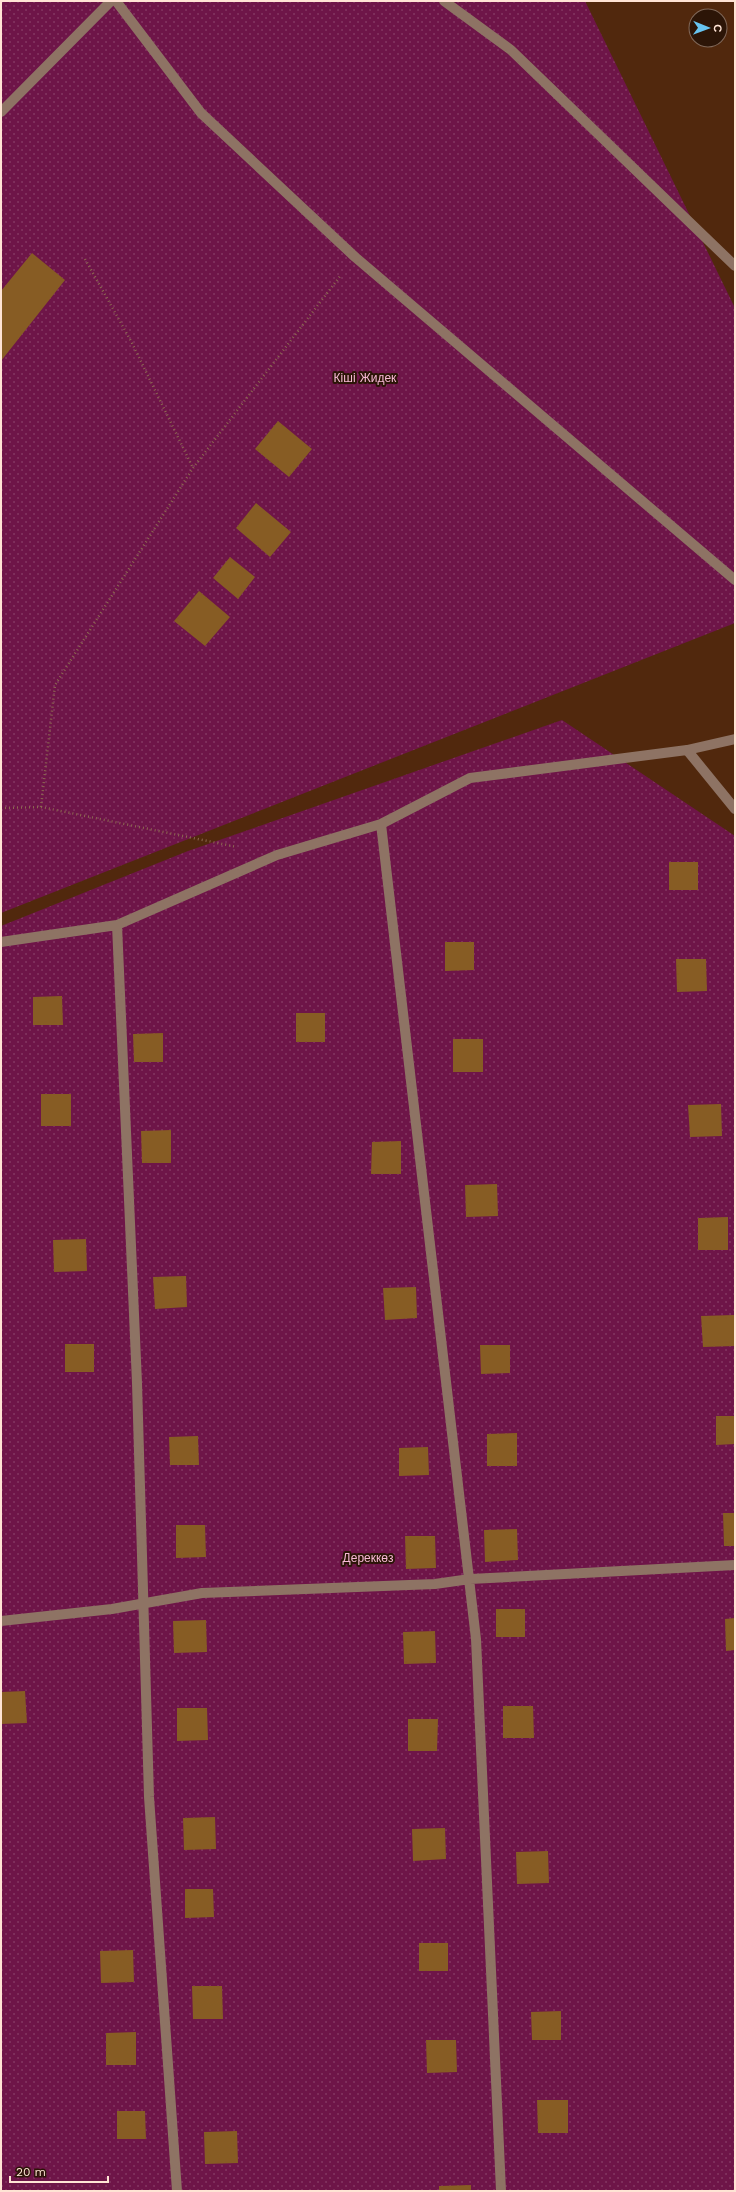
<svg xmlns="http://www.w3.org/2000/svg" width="736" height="2192" font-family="'Work Sans',sans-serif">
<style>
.garden{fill:url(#garden-dots)}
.building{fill:#875c24}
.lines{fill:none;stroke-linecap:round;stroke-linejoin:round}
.path{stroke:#8c6851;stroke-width:2.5;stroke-dasharray:1 3;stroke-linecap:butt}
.minor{stroke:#8e7364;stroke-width:10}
.labels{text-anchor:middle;stroke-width:4;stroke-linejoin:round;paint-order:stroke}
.park-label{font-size:12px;fill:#f7b9d5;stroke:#2c1507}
</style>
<defs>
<pattern id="garden-dots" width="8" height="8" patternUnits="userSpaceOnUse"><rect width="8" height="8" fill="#6e1548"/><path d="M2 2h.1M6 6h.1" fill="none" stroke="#843762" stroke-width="1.8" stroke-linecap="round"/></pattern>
</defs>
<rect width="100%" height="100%" fill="#51280d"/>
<!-- garden -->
<path class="garden" d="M 1,1 L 585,1 L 735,308 L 735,623 L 1,913 Z
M 562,720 L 735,836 L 735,2191 L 1,2191 L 1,926 L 188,851 Z"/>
<!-- building -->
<path class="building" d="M 32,253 L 65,280 L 1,361 L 1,291 Z
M 278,421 L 312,449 L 289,477 L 255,449 Z
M 256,503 L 291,532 L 270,557 L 236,528 Z
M 230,557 L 255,577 L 238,599 L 213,578 Z
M 199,591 L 230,617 L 205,646 L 174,621 Z
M 669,862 L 698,862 L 698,890 L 669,890 Z
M 445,942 L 474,942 L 474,970 L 445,971 Z
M 676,959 L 706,959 L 707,991 L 677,992 Z
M 62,996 L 63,1025 L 33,1025 L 33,997 Z
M 296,1013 L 325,1013 L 325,1042 L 296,1042 Z
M 163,1033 L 163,1062 L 134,1062 L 133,1034 Z
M 453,1039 L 483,1039 L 483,1072 L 453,1072 Z
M 41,1094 L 71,1094 L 71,1126 L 41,1126 Z
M 721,1104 L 722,1136 L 690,1137 L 688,1105 Z
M 171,1130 L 171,1163 L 142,1163 L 141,1131 Z
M 401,1141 L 401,1174 L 371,1174 L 372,1142 Z
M 497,1184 L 498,1216 L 466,1217 L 465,1185 Z
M 728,1217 L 728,1250 L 698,1250 L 698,1218 Z
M 86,1239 L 87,1271 L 54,1272 L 53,1240 Z
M 186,1276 L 187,1307 L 155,1309 L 153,1277 Z
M 416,1287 L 417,1318 L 385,1320 L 383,1288 Z
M 734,1315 L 735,1346 L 703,1347 L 701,1316 Z
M 65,1344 L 94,1344 L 94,1372 L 65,1372 Z
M 480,1345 L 510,1345 L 510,1373 L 481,1374 Z
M 716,1416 L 735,1416 L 735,1444 L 716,1445 Z
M 517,1433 L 517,1466 L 487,1466 L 487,1434 Z
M 198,1436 L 199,1465 L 170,1465 L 169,1437 Z
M 428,1447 L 429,1475 L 399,1476 L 399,1448 Z
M 723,1513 L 735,1513 L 735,1546 L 724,1546 Z
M 176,1525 L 205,1525 L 206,1557 L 176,1558 Z
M 517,1529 L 518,1560 L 485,1562 L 484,1530 Z
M 405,1536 L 435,1536 L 436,1568 L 406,1569 Z
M 496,1609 L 525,1609 L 525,1637 L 496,1637 Z
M 735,1618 L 735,1650 L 726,1651 L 725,1619 Z
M 206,1620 L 207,1652 L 174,1653 L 173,1621 Z
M 435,1631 L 436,1663 L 404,1664 L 403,1632 Z
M 25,1691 L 27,1723 L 1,1724 L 1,1692 Z
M 503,1706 L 533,1706 L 534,1738 L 503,1738 Z
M 177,1708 L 207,1708 L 208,1740 L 177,1741 Z
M 408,1719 L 438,1719 L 437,1751 L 408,1751 Z
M 215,1817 L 216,1849 L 184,1850 L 183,1818 Z
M 445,1828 L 446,1859 L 413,1861 L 412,1829 Z
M 548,1851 L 549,1883 L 517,1884 L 516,1852 Z
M 185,1889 L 213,1889 L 214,1917 L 185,1918 Z
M 419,1943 L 448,1943 L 448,1971 L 419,1971 Z
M 133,1950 L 134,1982 L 101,1983 L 100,1951 Z
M 192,1986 L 222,1986 L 223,2019 L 193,2019 Z
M 561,2011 L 561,2040 L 532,2040 L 531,2012 Z
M 136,2032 L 136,2065 L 106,2065 L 106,2033 Z
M 426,2040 L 456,2040 L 457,2072 L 427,2073 Z
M 537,2100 L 568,2100 L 568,2133 L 538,2133 Z
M 117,2111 L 145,2111 L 146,2139 L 117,2139 Z
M 237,2131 L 238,2163 L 205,2164 L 204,2132 Z
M 471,2185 L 471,2191 L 439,2191 L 439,2186 Z"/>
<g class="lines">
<!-- path -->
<path class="path" d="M 85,259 L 131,341 L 193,468
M 41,807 L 55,685 L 193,468 L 341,275
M 1,808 L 41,807 L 237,847"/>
<!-- minor -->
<path class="minor" d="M 116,1 L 201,113 L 355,257 L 735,580
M 444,1 L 511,50 L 735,266
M 1,112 L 111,1
M 687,750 L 735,809
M 381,824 L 476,1639 L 501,2191
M 117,925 L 137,1383 L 149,1797 L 177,2191
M 1,942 L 117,925 L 277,855 L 381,824 L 470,778 L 687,750 L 735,739
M 1,1621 L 112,1609 L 202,1593 L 435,1584 L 470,1579 L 735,1565"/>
</g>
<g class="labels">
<!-- park labels -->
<g class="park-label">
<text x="365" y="382">Кіші Жидек</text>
<text x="368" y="1562">Дереккөз</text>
</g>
</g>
<!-- border -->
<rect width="736" height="2192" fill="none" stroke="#ffe4d5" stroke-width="4"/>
<!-- north arrow -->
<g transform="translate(708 28) rotate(91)"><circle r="19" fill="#2c1507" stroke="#806859"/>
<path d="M0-3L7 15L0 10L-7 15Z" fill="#67c4f0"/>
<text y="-6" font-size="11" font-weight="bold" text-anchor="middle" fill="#ffe4d5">С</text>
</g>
<!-- scale -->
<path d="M10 2176v6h98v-6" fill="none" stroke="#ffe4d5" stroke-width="2"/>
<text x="16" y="2176" font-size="12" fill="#ffe4d5" stroke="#2c1507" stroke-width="3" paint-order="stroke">20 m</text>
</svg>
